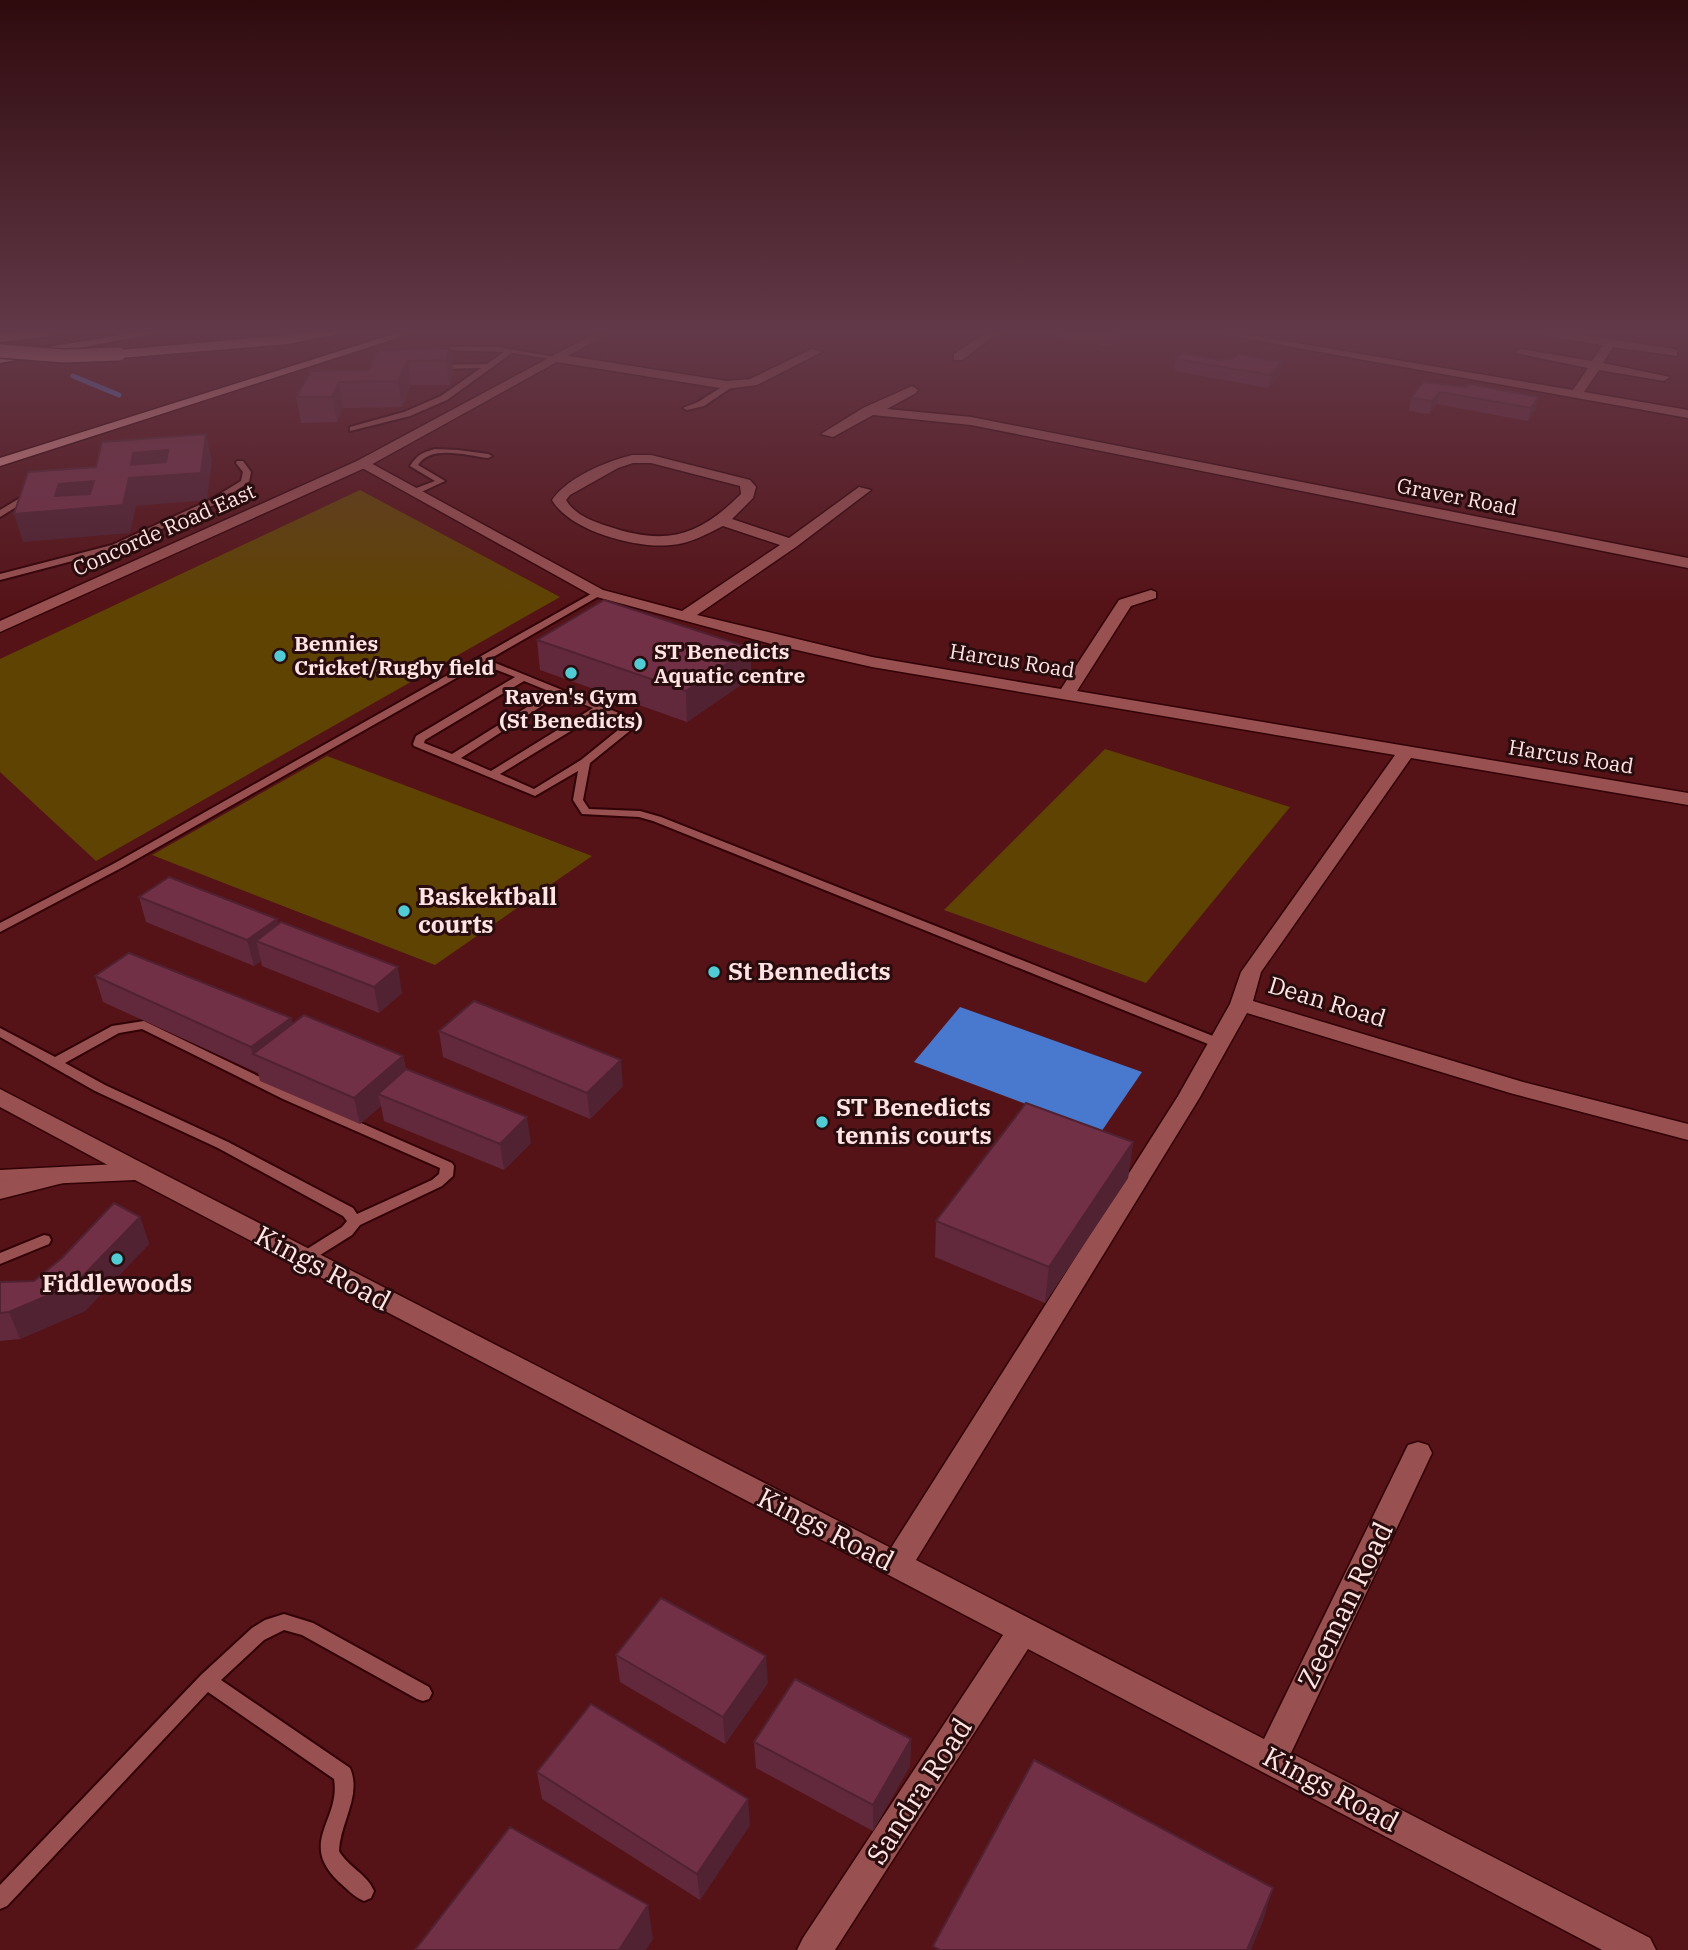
<svg xmlns="http://www.w3.org/2000/svg" width="1688" height="1950" font-family="'IBM Plex Serif',serif">
<style>
.green{fill:#5f4302}
.water{fill:#4979cf}
.lines{fill:none;stroke-linecap:round;stroke-linejoin:round}
.stream{stroke:#4979cf;stroke-width:5}
.service-casing{stroke:#310206;stroke-width:4}
.minor-casing{stroke:#310206;stroke-width:3}
.secondary-casing{stroke:#310206;stroke-width:3}
.motorway-casing{stroke:#310206;stroke-width:3}
.service{fill:#985050;fill-rule:evenodd}
.minor{fill:#985050;fill-rule:evenodd}
.secondary{fill:#985050;fill-rule:evenodd}
.motorway{fill:#d88a89;fill-rule:evenodd}
.motorway-bridge-casing{stroke:#310206;stroke-width:16;stroke-linecap:butt}
.motorway-bridge{stroke:#d88a89;stroke-width:13}
.wall{fill:#62293d}
.shaded-wall{fill:#502232}
.building{fill:#723047;stroke:#502232;stroke-width:2;fill-rule:evenodd}
.poi-dot{fill:#51ccd4;stroke:#290c0d;stroke-width:2.5}
.labels{text-anchor:middle;stroke-width:6;stroke-linejoin:round;paint-order:stroke}
.far-street-label{font-size:21px;fill:#fee4e3;stroke:#290c0d}
.far-poi-label{font-size:21px;font-weight:bold;fill:#fee4e3;stroke:#290c0d;text-anchor:start}
.poi-label{font-size:24px;font-weight:bold;fill:#fee4e3;stroke:#290c0d;text-anchor:start}
.street-label{font-size:24px;fill:#fee4e3;stroke:#290c0d}
.near-street-label{font-size:28px;fill:#fee4e3;stroke:#290c0d}
</style>
<rect width="100%" height="100%" fill="#551318"/>
<!-- green -->
<path class="green" d="M 360,490 L 560,597 L 96,861 L 0,772 L 0,659 Z
M 1105,749 L 1290,807 L 1146,983 L 944,910 Z
M 327,756 L 592,856 L 435,965 L 152,855 Z"/>
<!-- water -->
<path class="water" d="M 960,1007 L 1142,1072 L 1101,1132 L 914,1062 Z"/>
<g class="lines">
<!-- stream -->
<path class="stream" d="M 73,376 L 119,395"/>
<!-- service casing -->
<g class="service-casing">
<path id="service" d="M 444,347 L 497,347 L 561,358 L 557,360 L 512,353 L 447,400 L 410,416 L 350,431 L 350,427 L 404,412 L 441,396 L 481,368 L 438,369 L 434,367 L 435,365 L 487,364 L 504,352 L 446,350 L 443,348 Z
M 728,383 L 735,385 L 704,406 L 687,410 L 683,408 L 698,402 Z
M 435,449 L 458,450 L 488,454 L 492,456 L 488,458 C 468,456 431,444 418,465 L 445,481 L 417,494 L 411,494 L 411,490 L 435,481 L 410,466 C 417,455 423,452 435,449 Z
M 237,461 L 243,461 L 251,472 L 249,482 L 216,504 L 118,549 L 0,580 L 0,574 L 112,545 L 210,500 L 241,481 L 243,472 L 236,463 Z
M 30,492 L 37,494 L 0,517 L 0,510 Z
M 598,590 L 603,593 L 601,595 L 488,660 L 636,720 L 638,723 L 637,725 L 590,763 L 583,800 L 589,809 L 640,811 L 661,817 L 1223,1040 L 1224,1043 L 1223,1046 L 1213,1046 L 653,821 L 639,817 L 582,814 L 573,800 L 578,771 L 535,796 L 414,746 L 413,744 L 416,736 L 515,677 L 481,664 L 123,867 L 0,932 L 0,923 L 115,863 ZM 524,681 L 551,692 L 452,754 L 424,743 L 425,740 ZM 559,695 L 593,708 L 491,771 L 461,758 ZM 602,712 L 628,722 L 581,760 L 534,789 L 500,774 Z
M 144,1021 L 293,1093 L 452,1163 L 454,1166 L 453,1176 L 442,1186 L 360,1225 L 352,1235 L 309,1262 L 304,1263 L 299,1262 L 297,1258 L 299,1254 L 342,1227 L 347,1221 L 343,1216 L 218,1148 L 95,1091 L 0,1037 L 0,1028 L 55,1057 L 112,1026 ZM 142,1029 L 283,1099 L 440,1168 L 439,1174 L 432,1180 L 357,1214 L 353,1208 L 228,1142 L 105,1085 L 65,1063 L 119,1033 Z
M 44,1235 L 49,1236 L 51,1240 L 49,1244 L 0,1264 L 0,1253 Z
M 284,1614 L 313,1623 L 429,1687 L 432,1693 L 429,1699 L 423,1701 L 417,1699 L 302,1635 L 284,1630 L 264,1640 L 221,1680 L 350,1768 C 362,1796 340,1822 339,1851 C 348,1867 367,1874 374,1891 L 371,1898 L 364,1901 C 354,1897 346,1888 338,1881 C 298,1842 341,1820 334,1779 L 208,1692 L 7,1906 L 0,1909 L 0,1885 L 201,1675 L 252,1628 L 265,1620 Z"/>
</g>
<!-- minor casing -->
<g class="minor-casing">
<path id="minor" d="M 987,332 L 1000,332 L 962,360 L 954,360 L 954,354 Z
M 1209,332 L 1232,332 L 1573,390 L 1588,368 L 1515,353 L 1521,349 L 1592,361 L 1603,345 L 1547,336 L 1541,332 L 1564,332 L 1673,349 L 1677,350 L 1677,356 L 1613,347 L 1603,363 L 1670,377 L 1664,381 L 1599,370 L 1584,392 L 1688,410 L 1688,418 Z
M 812,349 L 822,352 L 757,385 L 726,389 L 557,362 L 551,358 L 557,354 L 726,381 L 750,379 Z
M 912,386 L 918,390 L 916,393 L 887,409 L 971,417 L 1688,558 L 1688,568 L 971,425 L 873,415 L 833,437 L 821,434 L 863,408 Z
M 632,455 L 651,455 L 750,480 L 756,487 L 753,498 L 732,519 L 789,538 L 859,487 L 871,490 L 796,547 L 697,615 L 872,657 L 1061,689 L 1119,600 L 1151,590 L 1156,592 L 1156,598 L 1131,606 L 1077,691 L 1688,793 L 1688,805 L 1411,758 L 1261,972 L 1253,1001 L 1523,1082 L 1688,1124 L 1688,1140 L 1510,1093 L 1247,1013 L 1200,1097 L 916,1560 L 1264,1739 L 1408,1445 L 1418,1442 L 1428,1445 L 1432,1453 L 1291,1753 L 1650,1938 L 1656,1950 L 1602,1950 L 1028,1649 L 835,1950 L 797,1950 L 803,1938 L 1003,1635 L 135,1180 L 0,1186 L 0,1170 L 138,1163 L 146,1165 L 891,1548 L 1178,1096 L 1230,1004 L 1241,972 L 1395,755 L 872,667 L 779,646 L 593,596 L 355,464 L 367,461 L 603,590 L 682,611 L 780,545 L 723,526 C 707,534 689,544 671,545 C 636,549 570,531 552,500 C 568,477 605,462 632,455 ZM 633,463 L 651,463 L 740,486 L 741,494 C 698,537 666,546 607,526 C 592,521 575,515 566,500 L 570,495 L 618,468 Z"/>
</g>
<!-- secondary casing -->
<g class="secondary-casing">
<path id="secondary" d="M 597,332 L 611,332 L 367,467 L 0,632 L 0,621 L 357,461 Z
M 0,1089 L 146,1165 L 150,1171 L 146,1177 L 130,1177 L 0,1107 Z
M 63,1167 L 71,1169 L 75,1175 L 71,1181 L 0,1199 L 0,1181 Z"/>
</g>
<!-- motorway casing -->
<g class="motorway-casing">
<path id="motorway" d="M 26,332 L 58,332 L 52,336 L 0,342 L 0,334 Z
M 139,332 L 163,332 L 0,363 L 0,355 Z
M 320,332 L 346,332 L 288,344 L 119,358 L 113,354 L 119,350 Z
M 400,332 L 416,332 L 0,466 L 0,458 Z"/>
</g>
<!-- service -->
<use href="#service" class="service"/>
<!-- minor -->
<use href="#minor" class="minor"/>
<!-- secondary -->
<use href="#secondary" class="secondary"/>
<!-- motorway -->
<use href="#motorway" class="motorway"/>
<!-- motorway-bridge casing -->
<g class="motorway-bridge-casing">
<path id="motorway-bridge" d="M 0,351 L 64,356 L 119,354"/>
</g>
<!-- motorway-bridge -->
<use href="#motorway-bridge" class="motorway-bridge"/>
</g>
<!-- wall -->
<path class="wall" d="M 1058,332 L 1125,332 L 1125,336 L 1111,347 L 1058,338 Z
M 450,348 L 453,373 L 449,385 L 411,385 L 402,407 L 343,408 L 337,422 L 301,423 L 296,397 L 369,370 Z
M 1175,359 L 1219,360 L 1282,362 L 1280,374 L 1268,388 L 1174,371 Z
M 1423,382 L 1465,387 L 1535,410 L 1528,421 L 1437,404 L 1429,414 L 1409,411 L 1411,398 Z
M 537,640 L 750,648 L 751,678 L 687,722 L 540,670 Z
M 139,897 L 277,919 L 278,924 L 402,993 L 379,1013 L 262,966 L 261,961 L 254,966 L 146,922 Z
M 95,976 L 291,1018 L 292,1024 L 403,1056 L 406,1069 L 531,1143 L 504,1170 L 384,1121 L 381,1106 L 360,1124 L 260,1081 L 258,1073 L 103,1002 Z
M 439,1031 L 623,1086 L 590,1119 L 443,1057 Z
M 1133,1142 L 1128,1178 L 1045,1303 L 935,1257 L 936,1221 Z
M 140,1217 L 149,1244 L 85,1311 L 20,1339 L 0,1341 L 0,1282 L 34,1281 Z
M 616,1655 L 768,1683 L 725,1744 L 620,1682 Z
M 911,1739 L 910,1766 L 873,1831 L 756,1768 L 754,1742 Z
M 537,1772 L 750,1825 L 700,1900 L 542,1799 Z"/>
<!-- shaded-wall -->
<path class="shaded-wall" d="M 1116,332 L 1125,332 L 1125,336 L 1111,347 L 1112,335 Z
M 450,348 L 453,373 L 449,385 L 446,360 Z
M 408,361 L 411,385 L 402,407 L 398,381 Z
M 1282,362 L 1280,374 L 1268,388 L 1270,375 Z
M 339,382 L 343,408 L 337,422 L 332,397 Z
M 1440,392 L 1437,404 L 1429,414 L 1432,401 Z
M 1538,397 L 1535,410 L 1528,421 L 1531,408 Z
M 206,434 L 212,460 L 207,500 L 136,506 L 130,533 L 23,542 L 14,514 L 55,496 L 59,484 L 133,453 Z
M 750,648 L 751,678 L 687,722 L 686,691 Z
M 277,919 L 283,944 L 256,941 L 261,961 L 254,966 L 247,940 Z
M 398,967 L 402,993 L 379,1013 L 374,987 Z
M 291,1018 L 297,1044 L 253,1054 L 258,1073 L 251,1047 Z
M 403,1056 L 408,1082 L 378,1094 L 381,1106 L 360,1124 L 354,1098 Z
M 621,1060 L 623,1086 L 590,1119 L 587,1093 Z
M 527,1117 L 531,1143 L 504,1170 L 500,1144 Z
M 1133,1142 L 1128,1178 L 1045,1303 L 1049,1267 Z
M 140,1217 L 149,1244 L 85,1311 L 20,1339 L 9,1312 Z
M 766,1656 L 768,1683 L 725,1744 L 723,1717 Z
M 911,1739 L 910,1766 L 873,1831 L 873,1805 Z
M 748,1799 L 750,1825 L 700,1900 L 697,1874 Z
M 1273,1888 L 1263,1921 L 1251,1950 L 1247,1950 Z
M 648,1905 L 653,1939 L 646,1950 L 619,1950 Z"/>
<!-- building -->
<path class="building" d="M 1091,332 L 1116,332 L 1112,335 Z
M 450,348 L 446,360 L 408,361 L 398,381 L 339,382 L 332,397 L 296,397 L 311,371 L 369,370 L 377,350 Z
M 1183,353 L 1219,360 L 1232,359 L 1239,354 L 1282,362 L 1270,375 L 1175,359 Z
M 1423,382 L 1465,387 L 1471,384 L 1538,397 L 1531,408 L 1440,392 L 1432,401 L 1411,398 Z
M 206,434 L 201,473 L 129,478 L 123,505 L 14,514 L 28,472 L 96,467 L 102,442 ZM 168,450 L 166,462 L 131,465 L 133,453 ZM 94,481 L 90,494 L 55,496 L 59,484 Z
M 604,600 L 750,648 L 686,691 L 537,640 Z
M 169,877 L 277,919 L 247,940 L 139,897 Z
M 281,922 L 398,967 L 374,987 L 256,941 Z
M 129,953 L 291,1018 L 251,1047 L 95,976 Z
M 474,1001 L 621,1060 L 587,1093 L 439,1031 Z
M 304,1015 L 403,1056 L 354,1098 L 253,1054 Z
M 406,1069 L 527,1117 L 500,1144 L 378,1094 Z
M 1026,1103 L 1133,1142 L 1049,1267 L 936,1221 Z
M 114,1203 L 140,1217 L 75,1284 L 9,1312 L 0,1313 L 0,1282 L 34,1281 L 62,1258 Z
M 661,1598 L 766,1656 L 723,1717 L 616,1655 Z
M 795,1679 L 911,1739 L 873,1805 L 754,1742 Z
M 591,1704 L 748,1799 L 697,1874 L 537,1772 Z
M 1034,1760 L 1273,1888 L 1247,1950 L 940,1950 L 933,1946 Z
M 510,1827 L 648,1905 L 619,1950 L 415,1950 Z"/>
<!-- sky -->
<linearGradient id="sky" x2="0" y2="1"><stop stop-color="#2f0a0d"/><stop offset="0.55" stop-color="#623948"/><stop offset="1" stop-color="#623948" stop-opacity="0"/></linearGradient>
<rect width="1688" height="604" fill="url(#sky)"/>
<!-- markers -->
<g class="poi-dot">
<circle cx="280" cy="656" r="7"/>
<circle cx="640" cy="664" r="7"/>
<circle cx="571" cy="673" r="7"/>
<circle cx="404" cy="911" r="7"/>
<circle cx="714" cy="972" r="7"/>
<circle cx="822" cy="1122" r="7"/>
<circle cx="117" cy="1259" r="7"/>
</g>
<g class="labels">
<!-- far-street labels -->
<g class="far-street-label">
<text transform="translate(1457 497) rotate(11)" y="7">Graver Road</text>
<text transform="translate(164 530) rotate(-24)" y="7">Concorde Road East</text>
<text transform="translate(1012 661) rotate(9)" y="7">Harcus Road</text>
<text transform="translate(1571 757) rotate(9)" y="7">Harcus Road</text>
</g>
<!-- far-poi labels -->
<g class="far-poi-label">
<text x="294" y="651">Bennies<tspan x="294" dy="24">Cricket/Rugby field</tspan></text>
<text x="654" y="659">ST Benedicts<tspan x="654" dy="24">Aquatic centre</tspan></text>
<text x="571" y="704" text-anchor="middle">Raven's Gym<tspan x="571" dy="24">(St Benedicts)</tspan></text>
</g>
<!-- poi labels -->
<g class="poi-label">
<text x="418" y="905">Baskektball<tspan x="418" dy="28">courts</tspan></text>
<text x="728" y="980">St Bennedicts</text>
<text x="836" y="1116">ST Benedicts<tspan x="836" dy="28">tennis courts</tspan></text>
<text x="117" y="1292" text-anchor="middle">Fiddlewoods</text>
</g>
<!-- street labels -->
<g class="street-label">
<text transform="translate(1327 1002) rotate(17)" y="8">Dean Road</text>
</g>
<!-- near-street labels -->
<g class="near-street-label">
<text transform="translate(323 1268) rotate(28)" y="10">Kings Road</text>
<text transform="translate(826 1529) rotate(27)" y="10">Kings Road</text>
<text transform="translate(1345 1605) rotate(-64)" y="10">Zeeman Road</text>
<text transform="translate(1331 1789) rotate(28)" y="10">Kings Road</text>
<text transform="translate(919 1791) rotate(-57)" y="10">Sandra Road</text>
</g>
</g>
</svg>
